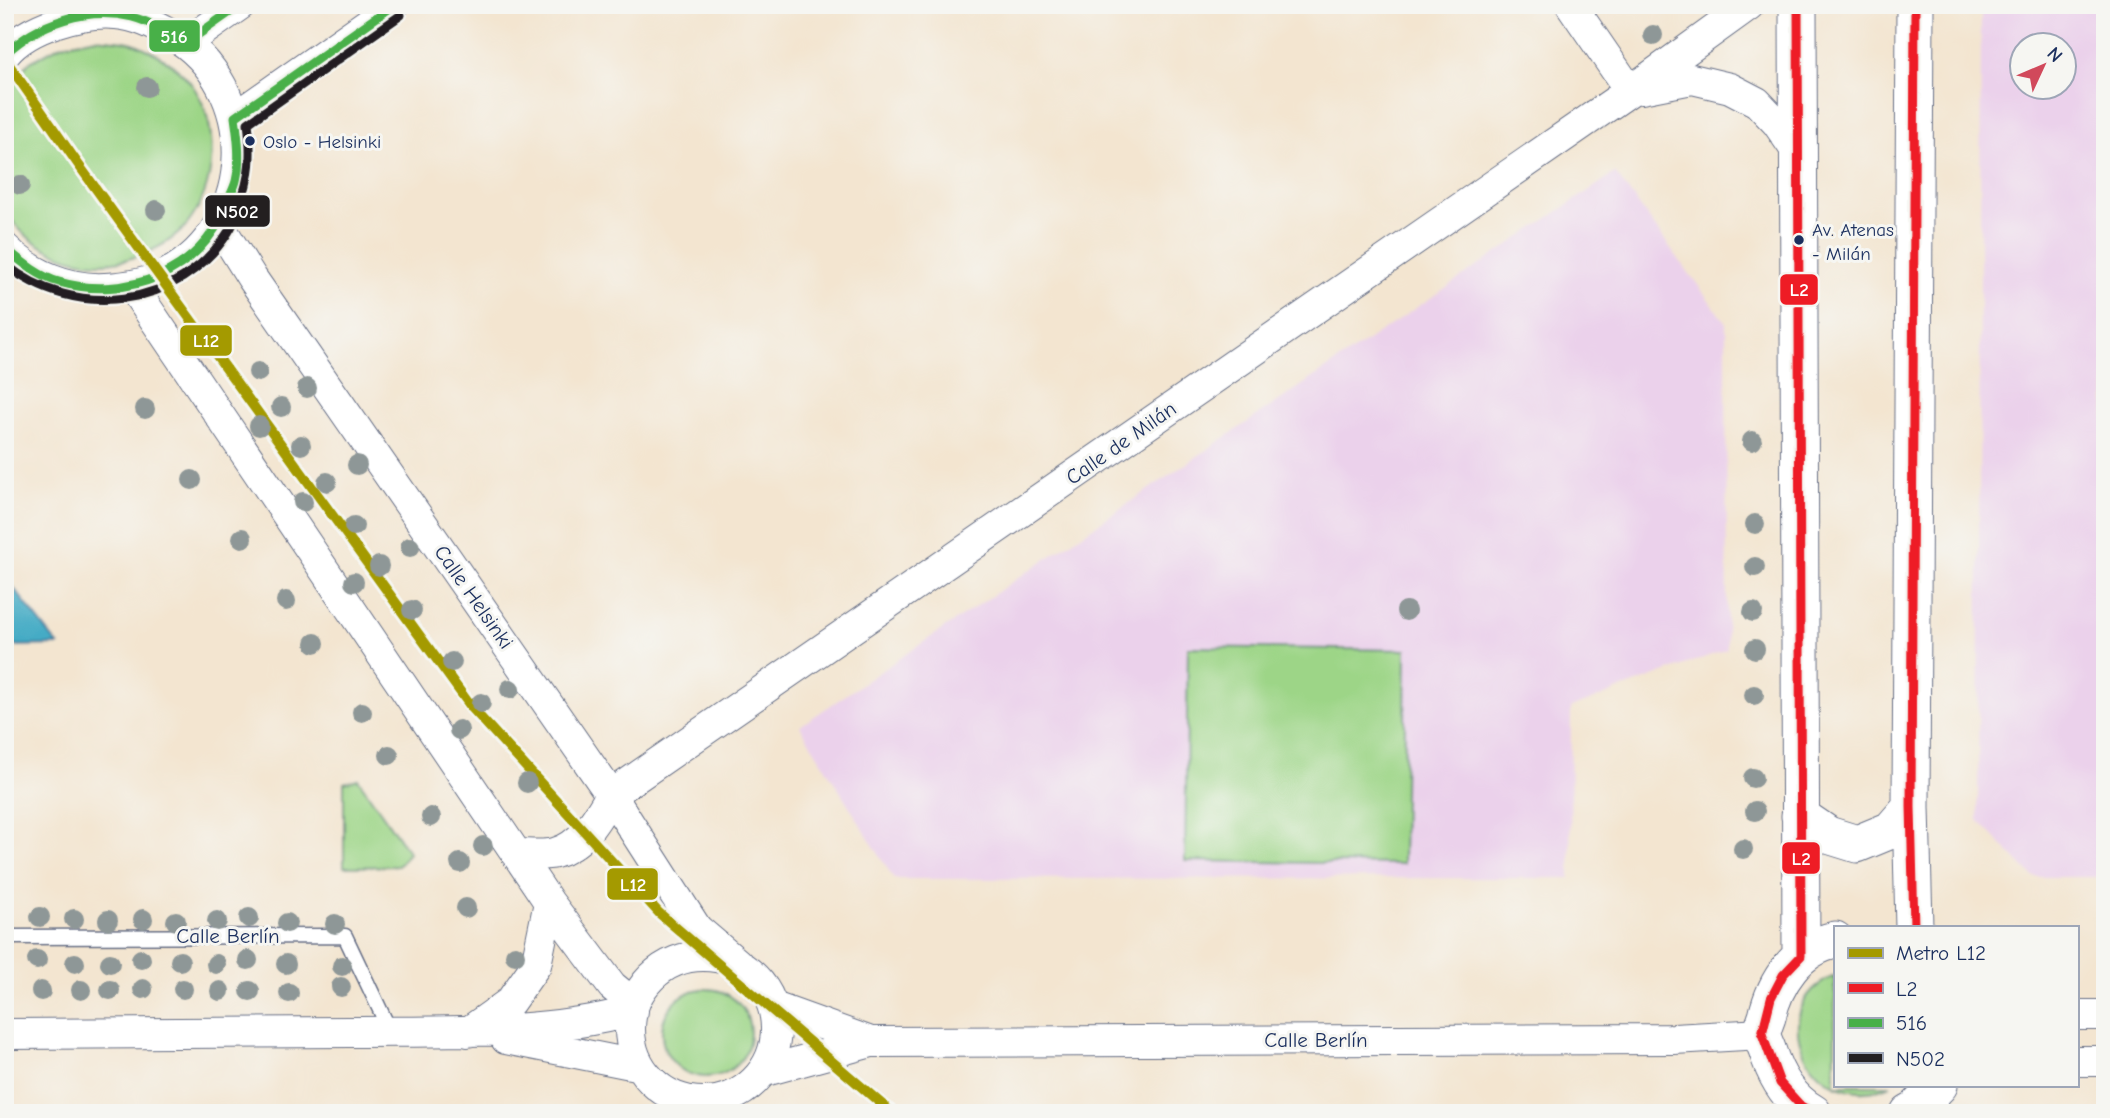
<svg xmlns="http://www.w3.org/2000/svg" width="2110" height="1118" font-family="'Comic Neue',sans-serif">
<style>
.built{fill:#ebd1eb;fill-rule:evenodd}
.green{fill:#9dd587;stroke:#5c8272;stroke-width:2}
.water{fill:#45abc5;stroke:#306d92;stroke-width:2}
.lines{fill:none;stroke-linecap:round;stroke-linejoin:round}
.service-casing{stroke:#676f86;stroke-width:17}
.minor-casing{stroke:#676f86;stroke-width:32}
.tertiary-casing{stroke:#676f86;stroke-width:39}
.service{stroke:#fff;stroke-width:14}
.minor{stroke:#fff;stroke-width:30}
.tertiary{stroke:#fff;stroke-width:37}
.bus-1-casing{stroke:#f6f6f2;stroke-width:14}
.bus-2-casing{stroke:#f6f6f2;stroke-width:14}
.bus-3-casing{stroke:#f6f6f2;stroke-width:14}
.bus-1{stroke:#ee1c25;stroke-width:9}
.bus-2{stroke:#48b048;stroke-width:9}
.bus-3{stroke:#231f20;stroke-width:9}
.metro-1-casing{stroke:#f6f6f2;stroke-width:16}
.metro-1{stroke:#a49a00;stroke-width:10}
.tree{fill:#8e9797}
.bus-dot{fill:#1b2f5e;stroke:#f6f6f2;stroke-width:2.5}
.labels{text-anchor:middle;stroke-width:6;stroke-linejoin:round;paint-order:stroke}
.bus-label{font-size:19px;fill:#1b2f5e;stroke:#f6f6f2;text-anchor:start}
.street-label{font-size:21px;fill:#1b2f5e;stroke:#f6f6f2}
.line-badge{stroke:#f6f6f2;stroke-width:2.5}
.badge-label{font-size:19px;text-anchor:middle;font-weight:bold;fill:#fff}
</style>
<rect width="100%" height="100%" fill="#f6f6f2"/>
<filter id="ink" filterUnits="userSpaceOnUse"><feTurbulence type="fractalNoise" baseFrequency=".0143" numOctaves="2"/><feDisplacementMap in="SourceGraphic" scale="14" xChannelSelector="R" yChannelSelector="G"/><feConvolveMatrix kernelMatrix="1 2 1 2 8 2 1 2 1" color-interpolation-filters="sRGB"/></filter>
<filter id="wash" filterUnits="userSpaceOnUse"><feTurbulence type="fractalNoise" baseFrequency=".00686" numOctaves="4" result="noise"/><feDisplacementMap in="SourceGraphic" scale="28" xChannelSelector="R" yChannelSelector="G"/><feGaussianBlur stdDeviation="1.57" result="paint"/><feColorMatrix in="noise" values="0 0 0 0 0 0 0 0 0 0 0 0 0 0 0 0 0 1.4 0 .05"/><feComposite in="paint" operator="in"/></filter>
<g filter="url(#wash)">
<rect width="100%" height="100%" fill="#f3e5d0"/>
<!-- built -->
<path class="built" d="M 1981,5 L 2105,5 L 2105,877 L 2033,877 L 1978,820 ZM 2022,46 L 2064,46 L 2064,88 L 2022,88 Z
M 1615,173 L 1726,323 L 1727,649 L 1571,708 L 1570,878 L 894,879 L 800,726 Z"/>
<!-- green -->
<path class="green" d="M 96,38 C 108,40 122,39 133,43 C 154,51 176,65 190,82 C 221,123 218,188 185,227 C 172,241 153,251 135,257 C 111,265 86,265 62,256 C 38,247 18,233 5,210 L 5,88 L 30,62 L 61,45 Z
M 1188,647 L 1406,650 L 1403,864 L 1185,861 Z
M 358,779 L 409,853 L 398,866 L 344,867 L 344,783 Z
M 1835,976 L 1835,1085 L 1891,1085 C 1811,1118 1759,1006 1835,976 Z
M662 1033a44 44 0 1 1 88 0a44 44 0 1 1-88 0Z"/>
<!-- water -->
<path class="water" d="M 5,577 L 58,645 L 5,646 Z"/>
</g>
<g filter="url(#ink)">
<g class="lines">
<!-- service casing -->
<g class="service-casing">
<path id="service" d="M 5,937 L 345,936 L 390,1031"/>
</g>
<!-- minor casing -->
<g class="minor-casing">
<path id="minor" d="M 1571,5 L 1630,91
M 186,43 L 240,5
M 5,54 C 28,26 82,11 116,14 C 137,16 153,24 171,34 C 262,86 259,225 167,274 C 147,284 126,287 105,288 C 69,290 30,274 5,248
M 1641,89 L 1692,79 L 1730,88 L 1757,102 L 1777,123 L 1799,155
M 235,117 L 394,5
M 219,225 L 252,278 L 611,795 L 697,929 L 737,963
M 132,286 L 549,902 L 612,986 L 634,1004
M 516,854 C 528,854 544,856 555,853 C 583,845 597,818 611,795 L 1630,91 L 1749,5
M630 1029a73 73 0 1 1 146 0a73 73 0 1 1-146 0Z
M 774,1007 L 871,1042
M 2077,1015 L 2105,1015
M 468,1032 L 510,1002 L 536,965 L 549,902
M 5,1034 C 121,1033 236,1033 352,1032 C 446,1031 541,1035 633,1011
M 506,1039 L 636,1065
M 2077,1061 L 2105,1061
M 765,1071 L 871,1042 L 1674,1039 L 1762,1034"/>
</g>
<!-- tertiary casing -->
<g class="tertiary-casing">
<path id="tertiary" d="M 1798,5 L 1801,956
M 1800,816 L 1828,835 L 1857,844 L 1891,830 L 1911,807
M 1914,927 L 1911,807 L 1915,5
M 1813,1113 C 1788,1099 1775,1075 1767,1049 C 1765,1044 1762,1038 1762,1033 C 1763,1028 1765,1022 1767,1017 C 1775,982 1797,948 1835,940
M 1909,1113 L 1916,1109 L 1939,1085"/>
</g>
<!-- service -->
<use href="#service" class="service"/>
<!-- minor -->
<use href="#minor" class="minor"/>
<!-- tertiary -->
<use href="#tertiary" class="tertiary"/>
<!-- bus-1 casing -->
<g class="bus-1-casing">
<path id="bus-1" d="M 1798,5 L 1801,956 L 1783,975 L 1771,998 L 1762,1034 L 1780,1083 L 1801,1106 L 1813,1113
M 1914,927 L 1911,807 L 1915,5"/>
</g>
<!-- bus-2 casing -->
<g class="bus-2-casing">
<path id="bus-2" d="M 5,54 C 38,23 87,6 132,17 C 151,22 169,33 186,43 L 240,5
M 5,248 C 22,262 38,276 59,282 C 126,301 201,273 226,206 C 229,197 234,189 236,181 C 241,160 238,138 235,117 L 394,5"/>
</g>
<!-- bus-3 casing -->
<g class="bus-3-casing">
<path id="bus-3" d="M 5,264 C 74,321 180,309 229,231 C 234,224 236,215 239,206 C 251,177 252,154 248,123 L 401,15"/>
</g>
<!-- bus-1 -->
<use href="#bus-1" class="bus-1"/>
<!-- bus-2 -->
<use href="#bus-2" class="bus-2"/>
<!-- bus-3 -->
<use href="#bus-3" class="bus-3"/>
<!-- metro-1 casing -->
<g class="metro-1-casing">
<path id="metro-1" d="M 5,59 L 78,164 L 472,708 L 659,913 L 892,1113"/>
</g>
<!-- metro-1 -->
<use href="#metro-1" class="metro-1"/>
</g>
<!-- trees -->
<g class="tree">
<circle cx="1653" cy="35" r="10"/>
<circle cx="147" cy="87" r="10"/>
<circle cx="20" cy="185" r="10"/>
<circle cx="156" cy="210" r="10"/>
<circle cx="258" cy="372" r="10"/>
<circle cx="307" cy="388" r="10"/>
<circle cx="281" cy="407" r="10"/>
<circle cx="145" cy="409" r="10"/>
<circle cx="259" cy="426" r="10"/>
<circle cx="1752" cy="441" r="10"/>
<circle cx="301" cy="445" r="10"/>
<circle cx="357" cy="465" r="10"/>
<circle cx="192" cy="480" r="10"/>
<circle cx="327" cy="482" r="10"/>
<circle cx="303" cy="502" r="10"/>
<circle cx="1755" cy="524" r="10"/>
<circle cx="354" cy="526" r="10"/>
<circle cx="242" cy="538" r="10"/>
<circle cx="410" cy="547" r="10"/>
<circle cx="379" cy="566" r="10"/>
<circle cx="1755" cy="567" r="10"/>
<circle cx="354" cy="582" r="10"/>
<circle cx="286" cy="601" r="10"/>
<circle cx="412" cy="610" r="10"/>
<circle cx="1406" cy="611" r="10"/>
<circle cx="1753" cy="612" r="10"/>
<circle cx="315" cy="643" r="10"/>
<circle cx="1755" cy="649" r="10"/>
<circle cx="452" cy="662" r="10"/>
<circle cx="510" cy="689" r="10"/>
<circle cx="1754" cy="695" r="10"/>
<circle cx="481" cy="703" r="10"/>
<circle cx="362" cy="712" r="10"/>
<circle cx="459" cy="730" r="10"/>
<circle cx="389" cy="755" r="10"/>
<circle cx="1753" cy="778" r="10"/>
<circle cx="527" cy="783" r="10"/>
<circle cx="1755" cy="811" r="10"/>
<circle cx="431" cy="817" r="10"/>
<circle cx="483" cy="846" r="10"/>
<circle cx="1743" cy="849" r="10"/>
<circle cx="460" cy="863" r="10"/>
<circle cx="466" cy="908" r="10"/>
<circle cx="40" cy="917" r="10"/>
<circle cx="249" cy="918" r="10"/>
<circle cx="74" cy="919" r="10"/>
<circle cx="143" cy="919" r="10"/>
<circle cx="108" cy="920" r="10"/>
<circle cx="176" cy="921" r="10"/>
<circle cx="217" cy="921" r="10"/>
<circle cx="287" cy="923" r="10"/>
<circle cx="335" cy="924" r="10"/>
<circle cx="515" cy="955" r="10"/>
<circle cx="141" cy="959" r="10"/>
<circle cx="37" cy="960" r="10"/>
<circle cx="248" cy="960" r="10"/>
<circle cx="180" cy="961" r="10"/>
<circle cx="75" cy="963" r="10"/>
<circle cx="110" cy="963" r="10"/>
<circle cx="216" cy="964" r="10"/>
<circle cx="286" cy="964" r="10"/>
<circle cx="342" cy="966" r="10"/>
<circle cx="341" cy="987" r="10"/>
<circle cx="143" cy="989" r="10"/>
<circle cx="183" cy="989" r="10"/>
<circle cx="81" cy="990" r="10"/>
<circle cx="110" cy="990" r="10"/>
<circle cx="41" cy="991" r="10"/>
<circle cx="220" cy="991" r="10"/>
<circle cx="250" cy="991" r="10"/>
<circle cx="289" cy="993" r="10"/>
</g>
</g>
<!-- markers -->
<g class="bus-dot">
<circle cx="250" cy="141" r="6"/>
<circle cx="1799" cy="240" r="6"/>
</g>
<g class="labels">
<!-- bus labels -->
<g class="bus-label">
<text x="263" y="148">Oslo - Helsinki</text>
<text x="1812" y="236">Av. Atenas<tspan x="1812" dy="24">- Milán</tspan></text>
</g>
<!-- street labels -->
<g class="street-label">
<text transform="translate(1121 443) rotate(-35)" y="7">Calle de Milán</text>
<text transform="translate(474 597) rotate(55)" y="7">Calle Helsinki</text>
<text x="228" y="943">Calle Berlín</text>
<text x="1316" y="1047">Calle Berlín</text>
</g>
</g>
<g class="line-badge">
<rect x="148" y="19" width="53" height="34" rx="7" fill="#48b048"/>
<rect x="204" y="194" width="67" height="34" rx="7" fill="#231f20"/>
<rect x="1779" y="273" width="40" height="33" rx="7" fill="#ee1c25"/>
<rect x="179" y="324" width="54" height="33" rx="7" fill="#a49a00"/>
<rect x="1781" y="841" width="40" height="34" rx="7" fill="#ee1c25"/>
<rect x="606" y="867" width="53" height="34" rx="7" fill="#a49a00"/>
</g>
<g class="badge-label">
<text x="174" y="43">516</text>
<text x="237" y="218">N502</text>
<text x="1799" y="296">L2</text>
<text x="206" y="347">L12</text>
<text x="1801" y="865">L2</text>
<text x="633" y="891">L12</text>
</g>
<!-- margin -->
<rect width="2110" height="1118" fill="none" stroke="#f6f6f2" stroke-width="28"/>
<!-- legend -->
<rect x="1834" y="926" width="245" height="161" fill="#f6f6f2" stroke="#9ea6b7" stroke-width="2"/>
<rect x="1848" y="948" width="35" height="10" fill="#a49a00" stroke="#9ea6b7" stroke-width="2"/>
<text x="1896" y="960" font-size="21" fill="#1b2f5e">Metro L12</text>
<rect x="1848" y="983" width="35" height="10" fill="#ee1c25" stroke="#9ea6b7" stroke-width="2"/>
<text x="1896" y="996" font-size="21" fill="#1b2f5e">L2</text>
<rect x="1848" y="1018" width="35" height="10" fill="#48b048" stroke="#9ea6b7" stroke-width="2"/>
<text x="1896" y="1030" font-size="21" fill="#1b2f5e">516</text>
<rect x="1848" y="1053" width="35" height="10" fill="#231f20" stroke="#9ea6b7" stroke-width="2"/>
<text x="1896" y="1066" font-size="21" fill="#1b2f5e">N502</text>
<!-- north arrow -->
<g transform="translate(2043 66) rotate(46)"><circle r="33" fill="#f6f6f2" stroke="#9ea6b7" stroke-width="2"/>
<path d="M0-5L12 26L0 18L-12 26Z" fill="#d1495b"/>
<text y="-10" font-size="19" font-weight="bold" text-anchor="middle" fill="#1b2f5e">N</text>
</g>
</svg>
